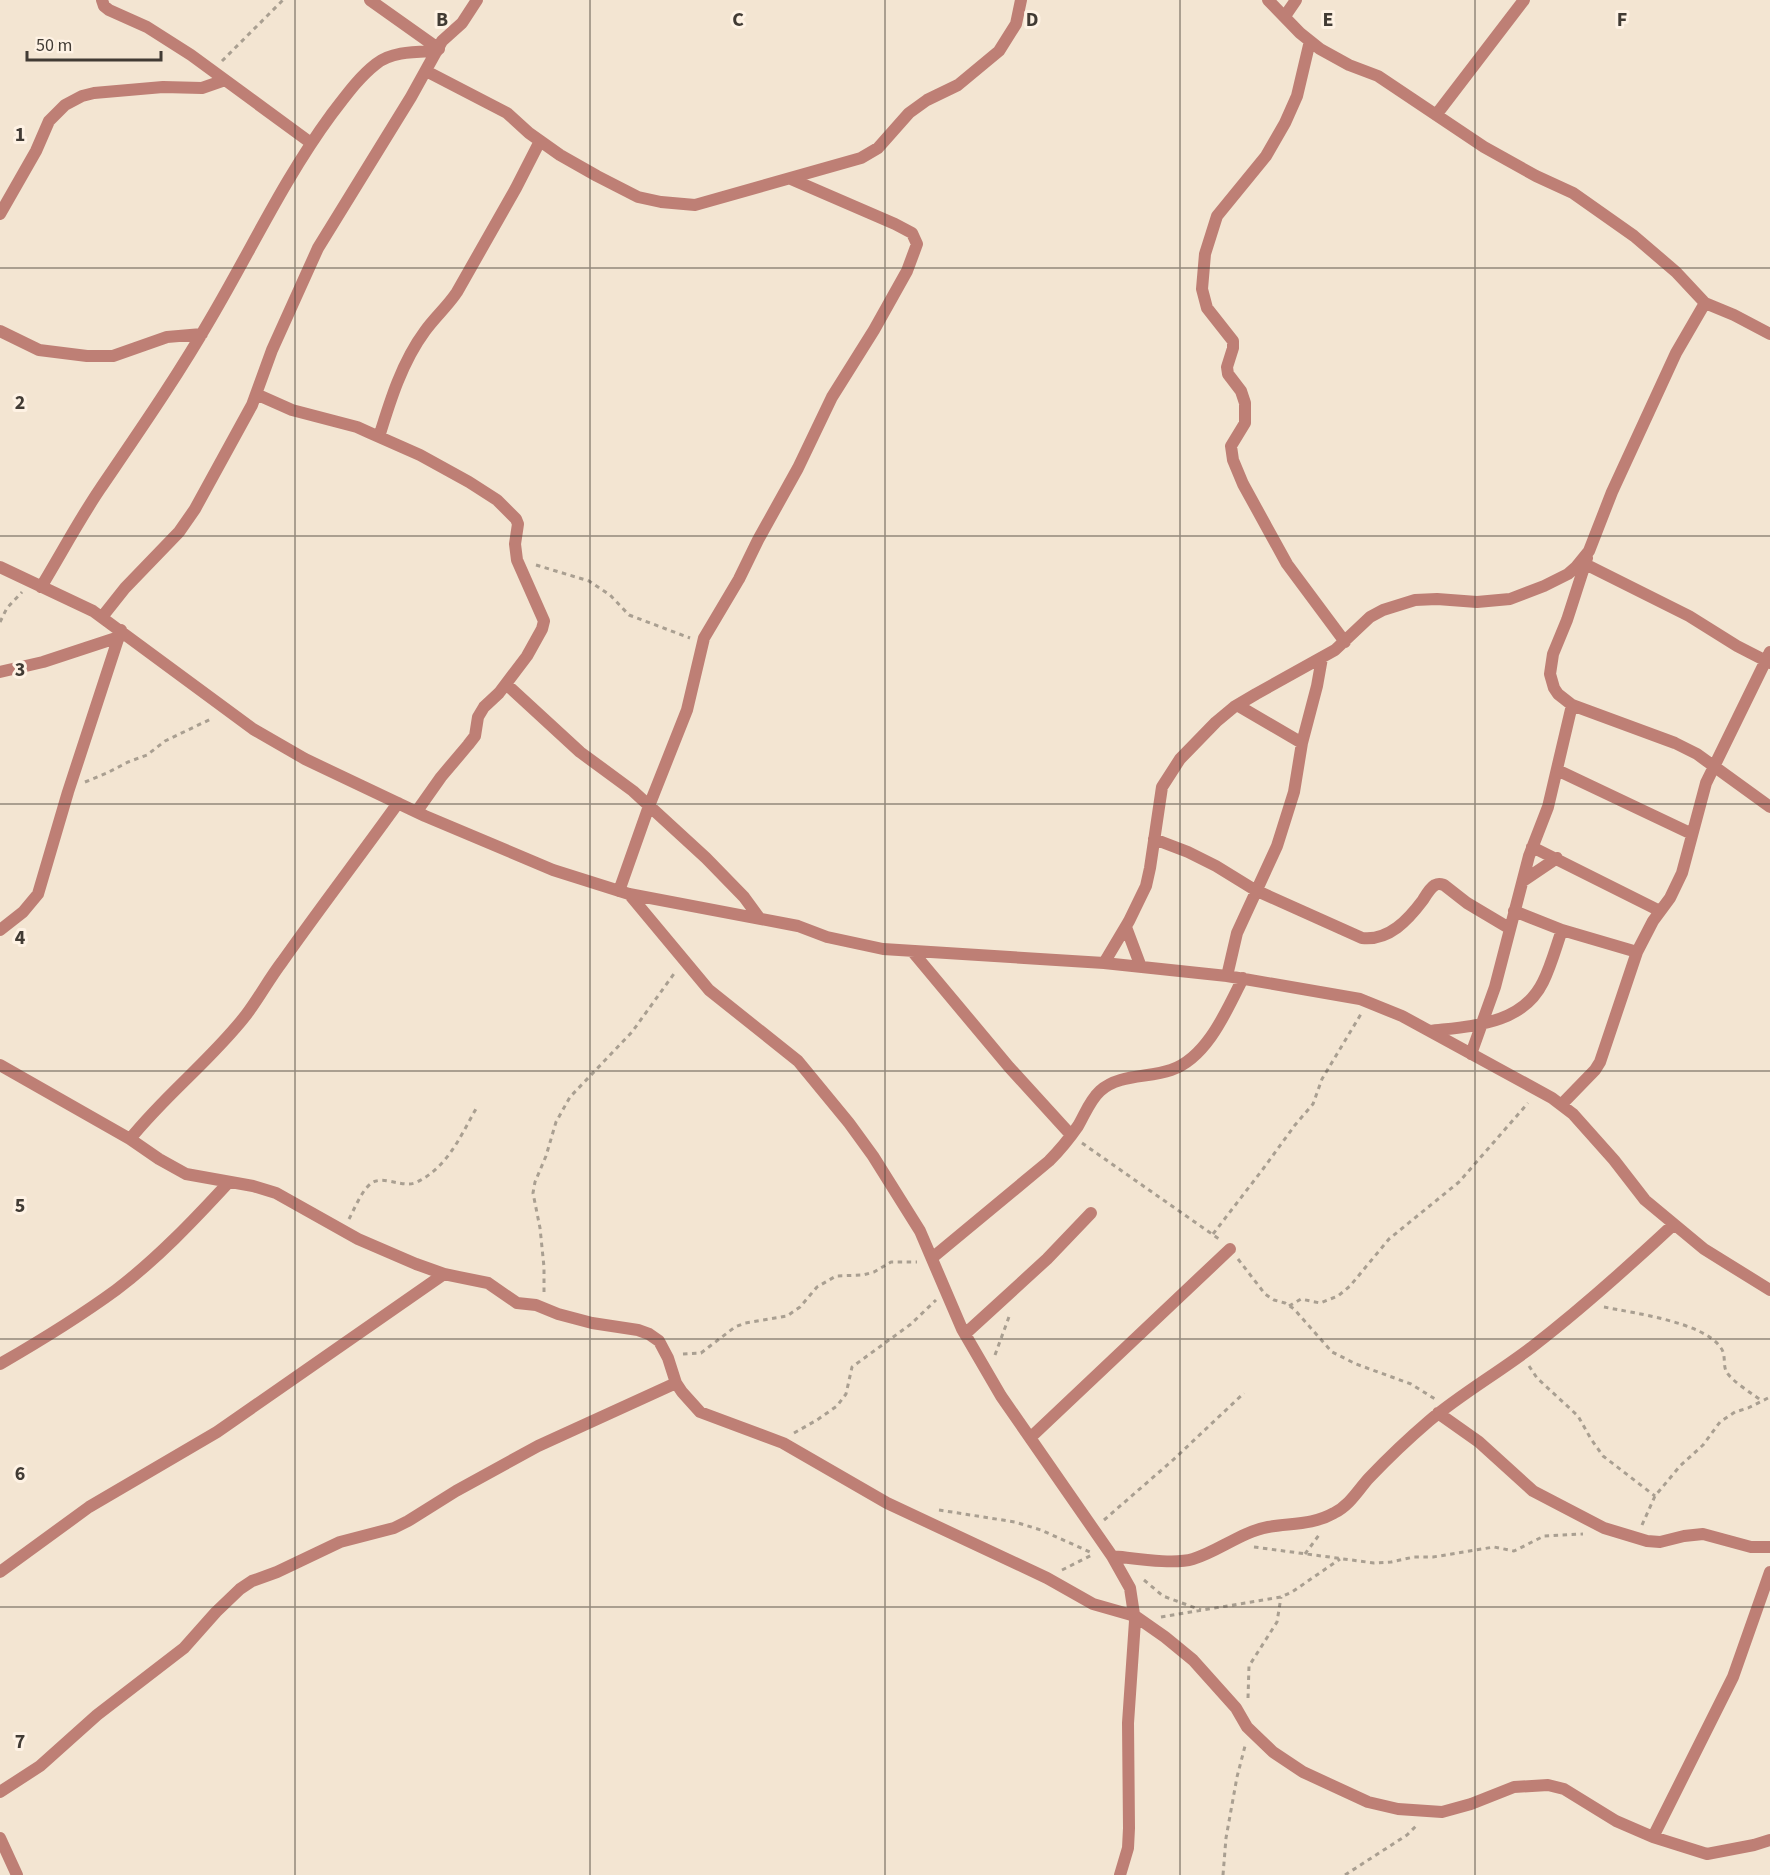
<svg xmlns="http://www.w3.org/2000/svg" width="1770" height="1875" font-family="'Source Sans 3',sans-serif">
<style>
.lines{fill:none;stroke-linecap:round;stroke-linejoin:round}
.path{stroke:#a99f91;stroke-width:3;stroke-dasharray:4.5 4.5;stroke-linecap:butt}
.street{stroke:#be7f75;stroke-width:12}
.grid{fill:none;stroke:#413b34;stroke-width:1.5;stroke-opacity:0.55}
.grid-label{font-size:20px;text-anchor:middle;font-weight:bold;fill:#413b34;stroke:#fef2e4;stroke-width:6;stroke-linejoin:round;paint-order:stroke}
</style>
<rect width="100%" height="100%" fill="#f3e5d2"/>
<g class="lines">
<!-- path -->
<path class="path" d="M 222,61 L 283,0
M 536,565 L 589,581 L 610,595 L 629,615 L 690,638
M 0,622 L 7,608 L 22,592
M 85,782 L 107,773 L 128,762 L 147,755 L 165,741 L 213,718
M 1082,1143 L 1219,1239
M 349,1219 C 355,1208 364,1184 376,1181 C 383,1179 392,1182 399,1183 C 405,1184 411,1185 417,1182 C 448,1167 461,1135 477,1107
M 1213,1234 L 1263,1169 L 1295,1125 L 1313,1104 L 1322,1079 L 1361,1014
M 1238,1259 L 1265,1294 L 1274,1300 L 1285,1303 L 1294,1309 L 1332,1352 L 1356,1364 L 1411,1384 L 1435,1399
M 544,1292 L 544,1267 L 540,1228 L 533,1193 L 535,1182 L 546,1156 L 556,1122 L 570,1097 L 632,1032 L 676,971
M 1289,1306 L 1301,1299 L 1320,1303 L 1338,1296 L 1350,1286 L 1389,1239 L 1459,1182 L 1528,1103
M 1604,1307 C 1633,1313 1704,1322 1721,1348 C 1726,1355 1723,1364 1726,1371 C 1731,1381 1753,1394 1762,1401
M 683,1354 L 701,1353 L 735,1327 L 745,1323 L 787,1316 L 800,1307 L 817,1287 L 836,1276 L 863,1275 L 874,1272 L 891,1262 L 917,1262
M 995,1355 L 1010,1314
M 1529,1366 L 1537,1378 L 1578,1416 L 1591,1439 L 1603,1456 L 1655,1496
M 794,1433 L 817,1420 L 837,1406 L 846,1394 L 852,1367 L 911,1324 L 936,1300
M 939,1510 L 1015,1522 L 1041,1530 L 1090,1552
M 1104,1520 L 1173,1460 L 1244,1393
M 1642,1525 L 1655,1496 L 1680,1466 L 1703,1445 L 1720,1422 L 1735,1412 L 1748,1408 L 1770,1397
M 1254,1547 L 1374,1563 L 1391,1562 L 1414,1557 L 1433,1557 L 1494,1547 L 1514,1551 L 1544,1536 L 1583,1534
M 1305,1554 L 1319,1535
M 1062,1570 L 1094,1554
M 1144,1580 L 1163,1596 L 1201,1610
M 1161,1617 L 1281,1597 L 1292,1592 L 1340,1559
M 1248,1698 L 1249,1666 L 1277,1622 L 1281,1597
M 1223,1875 L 1226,1838 L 1237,1777 L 1245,1746
M 1345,1875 L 1407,1835 L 1417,1825"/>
<!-- street -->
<path class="street" d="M 102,0 L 104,6 L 109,10 L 147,27 L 191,55 L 311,143
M 370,0 L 439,49
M 1268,0 L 1300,33 L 1320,49 L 1349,65 L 1378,76 L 1484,147 L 1536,176 L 1573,193 L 1634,236 L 1676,272 L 1705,303 L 1734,315 L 1770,334
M 1285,16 L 1296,0
M 1310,41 L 1297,96 L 1285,123 L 1266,156 L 1217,216 L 1205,254 L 1202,289 L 1207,308 L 1233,341 L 1233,348 L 1227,367 L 1228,374 L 1241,391 L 1245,403 L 1245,423 L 1231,446 L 1233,460 L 1243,484 L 1287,564 L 1345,642
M 426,71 L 507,113 L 529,133 L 560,155 L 597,176 L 638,197 L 661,202 L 695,205 L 861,158 L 878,148 L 909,113 L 927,100 L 958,85 L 999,51 L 1016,24 L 1021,0
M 1436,115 L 1524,0
M 0,214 L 36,151 L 49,121 L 65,105 L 82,96 L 94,93 L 163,87 L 202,88 L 225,80
M 0,331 L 39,350 L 87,356 L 113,356 L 167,337 L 202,334
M 256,394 L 292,410 L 357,427 L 368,432 L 420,455 L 469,482 L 497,500 L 516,519 L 518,524 L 515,544 L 517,560 L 544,621 L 542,629 L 527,656 L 499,693 L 484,707 L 478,717 L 475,736 L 468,745 L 441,777 L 417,811
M 379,437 C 390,401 402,362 425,331 C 435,317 447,307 457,292 L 516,188 L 540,141
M 1587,558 L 1567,620 L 1553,654 L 1550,674 L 1554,688 L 1558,694 L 1572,705 L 1675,743 L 1697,754 L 1770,807
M 1585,564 L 1689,616 L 1737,646 L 1770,663
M 0,567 L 93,611 L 253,729 L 305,759 L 425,816 L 553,870 L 629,894 L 798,926 L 827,937 L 883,949 L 1104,963 L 1227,976 L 1360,999 L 1402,1016 L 1552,1098 L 1573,1114 L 1614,1160 L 1645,1200 L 1704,1249 L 1770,1290
M 41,587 C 61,554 79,520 100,489 C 138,433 177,377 211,318 C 251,250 284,179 331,115 C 345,97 358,78 376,64 C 392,51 417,52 437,51
M 102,617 L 125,588 L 179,532 L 195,509 L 252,405 L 272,350 L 318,248 L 411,97 L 442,41 L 462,23 L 477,0
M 0,672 L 43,662 L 119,637
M 506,684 L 580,752 L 633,791 L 706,858 L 744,897 L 760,919
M 1237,705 L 1302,743
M 1557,770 L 1692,834
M 1154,839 L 1188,852 L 1216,866 L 1255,890 L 1362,938 C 1389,941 1408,920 1423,900 C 1426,895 1430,888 1435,885 C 1439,883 1441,884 1444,885 L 1467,903 L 1509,928
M 1532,847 L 1660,911
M 1523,881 L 1557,858
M 619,891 L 649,806 L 687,710 L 704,638 L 739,579 L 758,540 L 798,468 L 832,397 L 874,330 L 907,271 L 917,244 L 912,233 L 895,224 L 791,179
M 629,894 L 709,990 L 798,1061 L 849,1123 L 873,1156 L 920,1231 L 962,1329 L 1001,1396 L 1112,1556 L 1130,1588 L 1135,1621 L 1128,1723 L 1129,1828 L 1128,1848 L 1120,1875
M 1514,911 L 1562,930 L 1637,952
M 1126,927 L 1141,967
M 0,930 L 23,912 L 38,894 L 68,792 L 121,630
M 912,951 L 1009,1067 L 1071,1135
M 1104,963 L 1129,921 L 1146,886 L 1150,868 L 1162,787 L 1180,759 L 1216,722 L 1234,707 L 1256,694 L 1335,650 L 1370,617 L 1383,610 L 1415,600 L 1437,599 L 1477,602 L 1510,599 L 1544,586 L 1568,574 L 1576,567 L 1589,551 L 1612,492 L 1676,353 L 1705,303
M 1227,976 L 1237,933 L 1277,846 L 1294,792 L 1302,743 L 1317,686 L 1322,658
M 1430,1031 C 1471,1026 1522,1025 1543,982 C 1551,966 1556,947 1562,930
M 1471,1054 L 1495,987 L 1529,856 L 1548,807 L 1572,705
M 0,1065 L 130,1139 L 159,1159 L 186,1174 L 253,1186 L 276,1193 L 358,1239 L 416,1264 L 444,1274 L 488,1283 L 517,1303 L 536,1305 L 558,1314 L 592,1323 L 638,1330 L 649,1334 L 659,1341 L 668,1358 L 676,1383 L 682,1392 L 700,1412 L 783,1443 L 887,1503 L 1047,1578 L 1093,1604 L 1135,1616 L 1165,1637 L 1193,1660 L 1236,1708 L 1247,1727 L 1273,1752 L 1303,1772 L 1368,1802 L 1398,1809 L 1442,1812 L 1471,1804 L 1514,1787 L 1548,1785 L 1564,1789 L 1616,1821 L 1653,1837 L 1707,1854 L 1754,1845 L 1770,1840
M 1561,1105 L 1595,1070 L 1600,1062 L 1637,952 L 1653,921 L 1670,898 L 1682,873 L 1706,783 L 1770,652
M 130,1139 C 166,1094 211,1060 246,1015 C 259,998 269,979 282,962 C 320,908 360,856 398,803
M 932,1258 L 1049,1161 C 1060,1150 1069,1139 1078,1126 C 1085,1114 1090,1100 1100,1091 C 1119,1074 1148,1078 1171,1070 C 1207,1058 1227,1010 1243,978
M 965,1334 L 1047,1259 L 1091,1213
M 0,1364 C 40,1341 79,1317 116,1290 C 157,1259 194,1220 229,1182
M 1438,1413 L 1479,1442 L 1533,1491 L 1604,1528 L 1647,1541 L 1660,1542 L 1684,1536 L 1703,1534 L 1751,1547 L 1770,1547
M 1030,1438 L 1230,1249
M 1112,1556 C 1133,1558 1173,1565 1193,1559 C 1219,1551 1241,1532 1268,1527 C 1291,1523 1313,1525 1334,1513 C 1350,1505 1358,1490 1369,1478 C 1388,1458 1408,1439 1429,1421 C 1461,1394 1498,1373 1532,1347 C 1581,1309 1628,1267 1673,1225
M 0,1572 L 89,1507 L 217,1432 L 444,1274
M 0,1792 L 40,1766 L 97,1715 L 184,1648 L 216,1612 L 240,1589 L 252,1581 L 277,1572 L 340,1542 L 394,1528 L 408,1521 L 456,1491 L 538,1446 L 676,1383
M 1653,1837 L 1733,1677 L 1770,1572
M 0,1838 L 17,1875"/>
</g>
<!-- grid -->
<path class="grid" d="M 295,0 L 295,1875M 590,0 L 590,1875M 885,0 L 885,1875M 1180,0 L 1180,1875M 1475,0 L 1475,1875M 0,268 L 1770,268M 0,536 L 1770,536M 0,804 L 1770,804M 0,1071 L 1770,1071M 0,1339 L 1770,1339M 0,1607 L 1770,1607"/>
<g class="grid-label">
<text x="442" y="26">B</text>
<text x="738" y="26">C</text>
<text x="1032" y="26">D</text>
<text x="1328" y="26">E</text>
<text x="1622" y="26">F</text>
<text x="20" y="141">1</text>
<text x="20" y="409">2</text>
<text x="20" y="676">3</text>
<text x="20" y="944">4</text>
<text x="20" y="1212">5</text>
<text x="20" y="1480">6</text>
<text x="20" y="1748">7</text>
</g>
<!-- scale -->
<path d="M27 51v9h134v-9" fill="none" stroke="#413b34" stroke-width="3"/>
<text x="36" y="51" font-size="18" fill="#413b34" stroke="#fef2e4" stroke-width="4.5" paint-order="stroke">50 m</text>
</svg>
